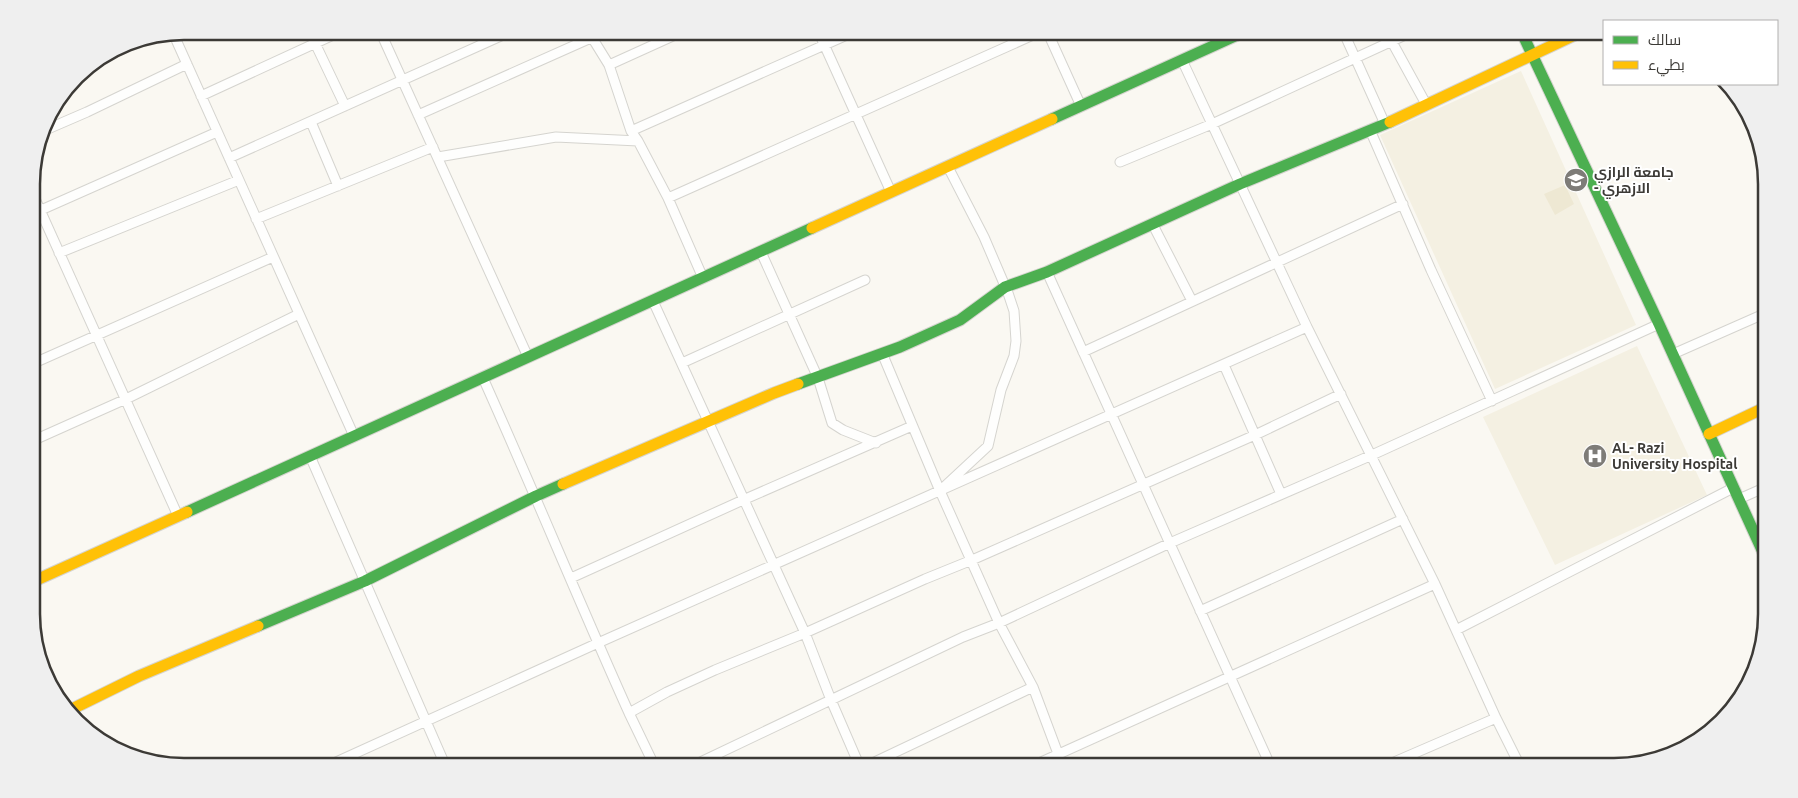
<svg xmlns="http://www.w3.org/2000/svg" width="1798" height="798" font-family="Ubuntu,Cairo,sans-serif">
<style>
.built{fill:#f4f0e2}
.green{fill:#eee8d3}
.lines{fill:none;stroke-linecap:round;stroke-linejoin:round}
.street-casing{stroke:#d5d4cf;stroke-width:11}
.fast-casing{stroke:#d5d4cf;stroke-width:13}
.slow-casing{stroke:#d5d4cf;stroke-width:13}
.street{stroke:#fefefd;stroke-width:9}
.fast{stroke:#4caf50;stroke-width:11}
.slow{stroke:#ffc107;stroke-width:11}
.labels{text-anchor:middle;stroke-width:4;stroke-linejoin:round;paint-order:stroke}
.poi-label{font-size:14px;font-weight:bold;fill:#3c3a36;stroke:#fff;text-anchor:start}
.rim{fill:none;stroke:#3c3a36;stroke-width:2.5}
</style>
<rect width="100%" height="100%" fill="#faf8f2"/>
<!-- built -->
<path class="built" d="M 1521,71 L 1636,325 L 1495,389 L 1380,135 Z
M 1637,346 L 1707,495 L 1555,565 L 1483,417 Z"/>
<!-- green -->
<path class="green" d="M 1565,185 L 1574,204 L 1555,215 L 1544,194 Z"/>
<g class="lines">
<!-- street casing -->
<g class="street-casing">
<path id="street" d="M 380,31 L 528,357
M 588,31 L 609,65 L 631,131 L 638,141 L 668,198 L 703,278
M 818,31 L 891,192
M 1047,31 L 1081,106
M 1343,31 L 1385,124
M 1386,31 L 1426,104
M 173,33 L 354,436
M 315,43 L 345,106
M 1182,60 L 1307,327 L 1435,584 L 1496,718 L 1520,766
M 609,65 L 684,31
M 201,96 L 342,31
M 418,115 L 591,38
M 311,122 L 338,186
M 1370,130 L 1431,270 L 1492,401
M 43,131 L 87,112 L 187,64
M 631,131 L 856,31
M 438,157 L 556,137 L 638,141
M 229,158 L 512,31
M 1120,162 L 1212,124 L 1414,31
M 32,192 L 178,516
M 668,198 L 1042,31
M 32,214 L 217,132
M 256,219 L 433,147
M 1153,225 L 1192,301
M 761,252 L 818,378 L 832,423 L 843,430 L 876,443
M 59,253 L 239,180
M 1047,272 L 1271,767
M 653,301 L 805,633 L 831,700 L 860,767
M 1083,352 L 1403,204
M 882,353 L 940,491 L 999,623 L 1033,687 L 1063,767
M 1673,354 L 1766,313
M 682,363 L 865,280
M 32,364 L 273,257
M 1224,365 L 1281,494
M 483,378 C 533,489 579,602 629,713 L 667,692 L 715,670 L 805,633 L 925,579 L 972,560 L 1255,435 L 1341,394
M 32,441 L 126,399 L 299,314
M 310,456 L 446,767
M 945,486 L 988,446 L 1001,390 L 1014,356 L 1016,341 L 1014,311 L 1008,293 L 984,237 L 948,167
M 1739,499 L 1766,487
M 571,578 L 743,500 L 912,426
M 1200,611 L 1403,519
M 1456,630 L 1733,488
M 629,713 L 655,767
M 1385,766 L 1496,718
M 325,767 L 598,643 L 1307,327
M 690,767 L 963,637 L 999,623 L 1170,543 L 1372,455 L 1659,324
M 864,767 L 1033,687
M 1030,767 L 1435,584"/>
</g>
<!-- fast casing -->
<g class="fast-casing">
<path id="fast" d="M 1521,31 L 1659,324 L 1767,561
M 1052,119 L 1246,31
M 798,384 L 900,347 L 960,320 L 1005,287 L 1047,272 L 1240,184 L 1390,122
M 187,512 L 812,228
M 258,626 L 365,581 L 536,496 L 563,484"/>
</g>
<!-- slow casing -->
<g class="slow-casing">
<path id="slow" d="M 1390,122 L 1583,31
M 812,228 L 1052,119
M 1709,434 L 1766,407
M 563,484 L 774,393 L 798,384
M 32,582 L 187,512
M 68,711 L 139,676 L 258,626"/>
</g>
<!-- street -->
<use href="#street" class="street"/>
<!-- fast -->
<use href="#fast" class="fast"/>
<!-- slow -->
<use href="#slow" class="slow"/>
</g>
<!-- icons -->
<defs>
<g id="university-disc" transform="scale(1.25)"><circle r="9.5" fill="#7e7c78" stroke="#fff"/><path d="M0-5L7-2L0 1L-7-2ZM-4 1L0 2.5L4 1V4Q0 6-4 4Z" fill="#fff"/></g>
<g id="hospital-disc" transform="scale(1.25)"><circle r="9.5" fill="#7e7c78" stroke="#fff"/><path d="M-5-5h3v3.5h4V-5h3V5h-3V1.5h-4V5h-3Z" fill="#fff"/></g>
</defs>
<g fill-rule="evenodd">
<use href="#university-disc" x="1576" y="180"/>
<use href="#hospital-disc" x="1595" y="456"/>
</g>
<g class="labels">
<!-- poi labels -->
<g class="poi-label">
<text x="1594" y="177">جامعة الرازي<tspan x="1594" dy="16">- الازهري</tspan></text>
<text x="1612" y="453">AL- Razi<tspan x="1612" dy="16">University Hospital</tspan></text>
</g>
</g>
<!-- crop -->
<path d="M0 0H1798V798H0ZM184 40H1614A144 144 0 0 1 1758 184V614A144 144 0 0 1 1614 758H184A144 144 0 0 1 40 614V184A144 144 0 0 1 184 40Z" fill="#efefef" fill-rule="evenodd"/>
<path class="rim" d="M184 40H1614A144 144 0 0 1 1758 184V614A144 144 0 0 1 1614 758H184A144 144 0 0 1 40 614V184A144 144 0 0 1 184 40Z"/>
<!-- legend -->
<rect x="1603" y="20" width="175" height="65" fill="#ffffff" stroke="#b1b0af"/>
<rect x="1613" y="36" width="25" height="8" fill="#4caf50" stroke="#b1b0af"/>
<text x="1648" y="45" font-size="15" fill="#3c3a36">سالك</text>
<rect x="1613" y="61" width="25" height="8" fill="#ffc107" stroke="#b1b0af"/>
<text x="1648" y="70" font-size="15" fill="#3c3a36">بطيء</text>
</svg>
